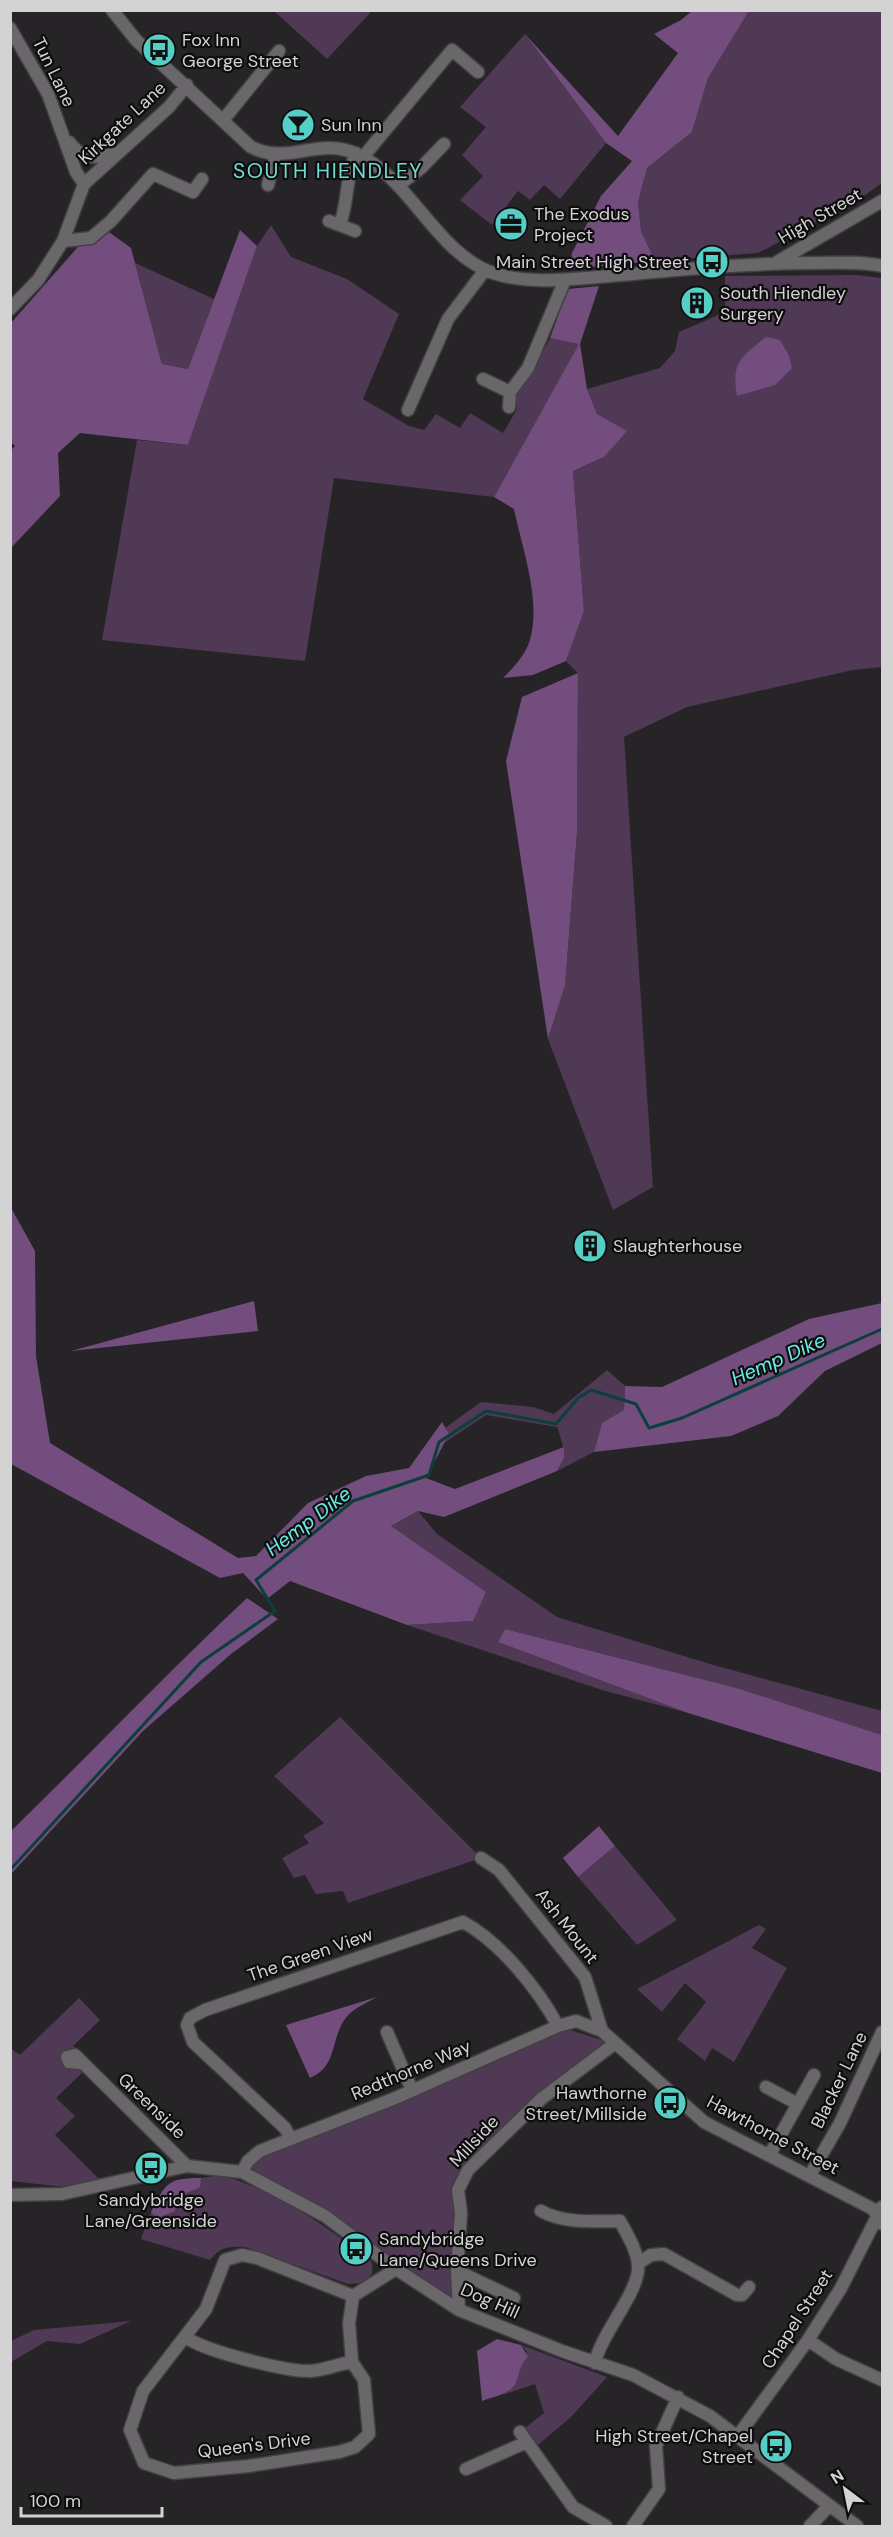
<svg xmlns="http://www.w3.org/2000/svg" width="893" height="2537" font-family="'DM Sans',sans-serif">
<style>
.green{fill:#4f3955}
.forest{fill:#724d7d}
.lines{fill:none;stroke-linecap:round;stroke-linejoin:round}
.stream{stroke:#0c3f3c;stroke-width:3}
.minor-casing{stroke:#424042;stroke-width:15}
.minor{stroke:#6a676a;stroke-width:12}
.labels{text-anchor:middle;stroke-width:4.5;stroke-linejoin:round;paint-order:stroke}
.poi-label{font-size:18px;fill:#d4d3d4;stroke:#0e0d0e;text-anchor:start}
.street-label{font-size:18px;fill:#d4d3d4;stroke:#0e0d0e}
.water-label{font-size:20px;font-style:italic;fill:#69ede4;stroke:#0e0d0e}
.quarter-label{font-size:21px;letter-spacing:1.5px;fill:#71dcd4;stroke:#0e0d0e}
</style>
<rect width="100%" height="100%" fill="#262426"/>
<!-- green -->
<path class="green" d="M 274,11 L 372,11 L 327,59 Z
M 749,11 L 882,11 L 882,183 L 858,200 L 758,253 L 655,261 L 641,231 L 638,202 L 647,168 L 692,132 L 708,78 Z
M 525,34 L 606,143 L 560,199 L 544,185 L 530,200 L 518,191 L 492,225 L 460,200 L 483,176 L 462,155 L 486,127 L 460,107 Z
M 271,225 L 291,257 L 347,279 L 399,314 L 363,399 L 409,426 L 424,430 L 436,414 L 460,428 L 470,413 L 503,433 L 517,409 L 515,396 L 533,371 L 550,338 L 580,344 L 494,497 L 334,478 L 305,661 L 102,640 L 137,440 L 188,445 L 257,246 Z
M 135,263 L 214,299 L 188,369 L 162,364 Z
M 856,275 L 882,278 L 882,667 L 853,670 L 687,707 L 624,737 L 653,1187 L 613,1210 L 548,1039 L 565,986 L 577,833 L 578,673 L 566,661 L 584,611 L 573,471 L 604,457 L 597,414 L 587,389 L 660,368 L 675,351 L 679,332 L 725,312 L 725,276 Z
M 607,1370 L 625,1386 L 624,1411 L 602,1424 L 594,1452 L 557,1471 C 567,1454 563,1444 557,1427 L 486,1415 L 444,1443 L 449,1434 L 445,1428 L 481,1402 L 533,1407 L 554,1414 Z
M 418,1511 L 437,1534 L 557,1617 L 710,1664 L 882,1711 L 882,1735 L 737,1688 L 505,1629 L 498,1642 L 688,1713 L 602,1690 L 407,1625 L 473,1621 L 391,1526 Z
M 340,1717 L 481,1858 L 348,1903 L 343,1891 L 316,1894 L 305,1875 L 294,1878 L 282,1858 L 309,1843 L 303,1836 L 324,1823 L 274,1776 Z
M 615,1846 L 677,1920 L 637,1945 L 578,1877 Z
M 759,1925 L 766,1929 L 752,1948 L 787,1968 L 734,2062 L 712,2048 L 705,2061 L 677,2039 L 706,2002 L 685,1983 L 662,2012 L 637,1989 Z
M 79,1998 L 100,2020 L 73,2046 L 90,2065 L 56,2098 L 75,2116 L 55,2135 L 102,2182 L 74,2188 L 11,2181 L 10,2048 L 20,2055 Z
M 558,2026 L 614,2044 L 578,2069 L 460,2181 L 459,2310 L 325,2216 L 242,2172 L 248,2161 Z
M 221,2175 C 266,2188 308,2214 345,2241 C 352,2246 362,2251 368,2257 C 373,2263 373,2268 372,2274 L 363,2283 L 348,2284 L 245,2247 C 229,2246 220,2247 210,2260 L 141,2239 L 151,2212 L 157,2218 L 174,2205 L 182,2194 L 199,2187 L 201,2178 Z
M 131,2321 L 80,2344 L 47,2341 L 11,2362 L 11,2341 L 34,2330 Z
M 521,2345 L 607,2377 L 571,2417 L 538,2445 L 525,2428 L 544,2413 L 535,2384 L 502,2395 C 520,2381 516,2371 527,2352 Z"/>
<!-- forest -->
<path class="forest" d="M 692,11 L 749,11 L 708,78 L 692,132 L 647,168 L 638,202 L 641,231 L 655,261 L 570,269 L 572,253 L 601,196 L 632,161 L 606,143 L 525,34 L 618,136 L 678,53 L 654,34 L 681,20 Z
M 98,224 L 131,248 L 162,364 L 188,369 L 240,230 L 257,246 L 188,445 L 80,433 L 58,453 L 60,496 L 11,548 L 10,451 L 15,446 L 10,441 L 11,323 Z
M 599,286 L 580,344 L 587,389 L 597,414 L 627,431 L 604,457 L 573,471 L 584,611 L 566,661 L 533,675 L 503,678 C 514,667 528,652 531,636 C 540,596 522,548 514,509 L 494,497 L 579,344 L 550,338 L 568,289 Z
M 766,337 L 780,340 L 789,356 L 792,368 L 775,385 L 737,396 C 731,362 741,357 766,337 Z
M 578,673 L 577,833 L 565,986 L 548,1039 L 506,761 L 522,697 Z
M 10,1206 L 35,1251 L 36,1356 L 50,1443 L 238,1558 L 256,1556 L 308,1503 L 366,1476 L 409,1468 L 442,1422 L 449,1434 L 426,1478 L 455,1489 L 564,1447 L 564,1458 L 557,1471 L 444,1517 L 418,1511 L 391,1526 L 486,1592 L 473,1621 L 407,1625 L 290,1581 L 267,1599 L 243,1573 L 220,1578 L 11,1464 Z
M 254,1301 L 258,1331 L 71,1351 Z
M 882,1303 L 882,1343 L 825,1371 L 778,1416 L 731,1436 L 594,1452 L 602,1423 L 624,1410 L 625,1386 L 662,1387 L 809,1319 Z
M 247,1598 L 278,1619 L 231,1654 L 143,1731 L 11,1874 L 11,1831 C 90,1754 166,1674 247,1598 Z
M 505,1629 L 737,1688 L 882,1735 L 882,1773 L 688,1713 L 498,1642 Z
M 599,1826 L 615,1846 L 578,1877 L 563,1858 Z
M 377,1997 C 367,2003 351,2009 345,2019 C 330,2040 338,2066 310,2078 L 286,2025 Z
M 201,2178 L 200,2187 C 189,2193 174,2194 175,2211 L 157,2218 L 151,2212 C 166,2183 167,2178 201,2178 Z
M 497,2339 L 521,2345 L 528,2357 C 516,2368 521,2378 513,2387 C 506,2395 492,2397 482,2401 L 477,2351 Z"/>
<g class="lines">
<!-- stream -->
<path class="stream" d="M 10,1870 L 201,1662 L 275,1611 L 256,1580 L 353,1501 L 429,1475 L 439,1442 L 486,1411 L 556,1424 L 578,1398 L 591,1390 L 636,1404 L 649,1428 L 682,1418 L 882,1329"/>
<!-- minor casing -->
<g class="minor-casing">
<path id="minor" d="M 112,10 L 136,40 L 251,147 C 288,166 318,136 357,154 C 411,179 436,253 493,273 C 529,285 572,279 610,276 C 678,270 746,263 814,263 C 837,263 861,261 882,266
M 10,28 L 48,94 L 76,172 L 84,184
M 224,119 L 279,51
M 69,142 C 84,161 91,158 114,154
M 363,157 L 452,50 L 478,72
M 268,185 L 275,156
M 399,185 L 421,168 L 444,144
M 329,221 L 355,231
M 340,225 C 348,202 346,176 356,153
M 63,241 L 91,238 L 111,221 L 153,174 L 193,192 L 202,179
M 777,262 L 882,201
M 10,309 L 38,280 L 63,241 L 84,184 L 169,107 L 187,85
M 483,379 L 510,392 L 509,407
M 510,392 L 528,368 L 565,280
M 408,410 L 448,319 L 485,270
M 481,1858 L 499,1870 L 585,1977 L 602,2031
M 387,2032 L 412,2090
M 80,2063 L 69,2062 L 67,2057 L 75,2055 L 187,2166
M 766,2087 L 798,2104
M 291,2139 L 285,2128 L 193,2042 L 187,2025 L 190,2018 L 205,2010 L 463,1922 C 500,1942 538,1989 558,2026
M 770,2154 L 814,2075
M 242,2172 L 248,2161 L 260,2151 L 393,2099 L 558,2026 L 576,2021 L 602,2031 L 704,2122 L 873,2209 L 882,2224
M 810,2175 L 840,2123 L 882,2032
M 10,2195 L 62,2194 L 187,2166 L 242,2172 L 325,2216 L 396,2269 L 459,2310 L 562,2351 L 633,2375 L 710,2416 L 857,2526
M 541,2211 C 565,2224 594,2221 620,2221 C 627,2234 637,2250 638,2265 C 641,2290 601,2333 595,2363
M 639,2263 L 651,2255 L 664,2254 L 737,2295 L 742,2295 L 749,2287
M 457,2271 L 514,2298
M 353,2296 L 349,2323 L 352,2362 L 364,2380 L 369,2434 L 355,2447 L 339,2452 L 249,2466 L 174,2473 L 144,2463 L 130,2430 L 143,2391 L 206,2309 L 225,2260 L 242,2255 L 257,2258 L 353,2296 L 396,2269
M 459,2310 L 457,2271 L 461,2213 L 458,2190 L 468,2170 L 541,2099 L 614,2044
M 186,2337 C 203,2351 288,2372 311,2371 C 324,2370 339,2364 352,2362
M 808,2340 L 836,2359 L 882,2380
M 520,2432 L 527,2442
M 737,2437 L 808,2340 L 841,2288 L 882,2207
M 466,2469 L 527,2442 L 573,2507 L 606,2526
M 633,2526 L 659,2489 L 656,2446 L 678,2397
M 810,2526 L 828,2507"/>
</g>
<!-- minor -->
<use href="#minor" class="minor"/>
</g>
<!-- icons -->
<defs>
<g id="bus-disc" transform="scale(1.725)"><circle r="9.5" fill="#55cec6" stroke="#0e0d0e"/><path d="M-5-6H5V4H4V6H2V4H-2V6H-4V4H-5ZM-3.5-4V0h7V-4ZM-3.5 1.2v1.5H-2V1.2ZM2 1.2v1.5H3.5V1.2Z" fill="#111"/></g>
<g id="bar-disc" transform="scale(1.725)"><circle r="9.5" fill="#55cec6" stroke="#0e0d0e"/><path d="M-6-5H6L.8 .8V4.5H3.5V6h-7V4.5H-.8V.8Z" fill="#111"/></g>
<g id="office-disc" transform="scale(1.725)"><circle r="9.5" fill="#55cec6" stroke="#0e0d0e"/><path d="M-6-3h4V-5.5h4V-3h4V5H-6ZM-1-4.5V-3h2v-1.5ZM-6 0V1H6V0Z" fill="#111"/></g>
<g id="building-disc" transform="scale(1.725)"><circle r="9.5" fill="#55cec6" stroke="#0e0d0e"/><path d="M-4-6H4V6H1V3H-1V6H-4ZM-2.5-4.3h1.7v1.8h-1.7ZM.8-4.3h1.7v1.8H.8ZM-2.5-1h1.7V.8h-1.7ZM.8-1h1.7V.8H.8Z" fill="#111"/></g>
</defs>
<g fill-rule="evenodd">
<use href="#bus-disc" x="159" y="50"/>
<use href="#bar-disc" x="298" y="125"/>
<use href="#office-disc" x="511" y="224"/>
<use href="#bus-disc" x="712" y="262"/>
<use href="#building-disc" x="697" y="303"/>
<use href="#building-disc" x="590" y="1246"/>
<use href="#bus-disc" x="670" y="2103"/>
<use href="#bus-disc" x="151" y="2168"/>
<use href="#bus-disc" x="356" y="2249"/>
<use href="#bus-disc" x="776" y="2446"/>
</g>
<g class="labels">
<!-- poi labels -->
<g class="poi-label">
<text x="182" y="46">Fox Inn<tspan x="182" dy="21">George Street</tspan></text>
<text x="321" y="131">Sun Inn</text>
<text x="534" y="220">The Exodus<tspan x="534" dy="21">Project</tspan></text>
<text x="689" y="268" text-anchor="end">Main Street High Street</text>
<text x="720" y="299">South Hiendley<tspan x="720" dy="21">Surgery</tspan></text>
<text x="613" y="1252">Slaughterhouse</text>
<text x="647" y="2099" text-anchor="end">Hawthorne<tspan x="647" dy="21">Street/Millside</tspan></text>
<text x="151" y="2206" text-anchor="middle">Sandybridge<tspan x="151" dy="21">Lane/Greenside</tspan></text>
<text x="379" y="2245">Sandybridge<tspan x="379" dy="21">Lane/Queens Drive</tspan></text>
<text x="753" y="2442" text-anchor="end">High Street/Chapel<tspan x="753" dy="21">Street</tspan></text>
</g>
<!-- street labels -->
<g class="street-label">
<text transform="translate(54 72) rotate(64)" y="6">Tun Lane</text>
<text transform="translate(122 123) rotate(-43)" y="6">Kirkgate Lane</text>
<text transform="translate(820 216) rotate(-30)" y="6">High Street</text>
<text transform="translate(567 1926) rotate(52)" y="6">Ash Mount</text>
<text transform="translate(310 1955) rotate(-19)" y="6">The Green View</text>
<text transform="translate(411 2070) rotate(-23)" y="6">Redthorne Way</text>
<text transform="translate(839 2080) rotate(-64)" y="6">Blacker Lane</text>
<text transform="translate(152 2106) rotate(44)" y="6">Greenside</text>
<text transform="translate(773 2135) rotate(28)" y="6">Hawthorne Street</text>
<text transform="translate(474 2141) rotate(-47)" y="6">Millside</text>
<text transform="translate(490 2301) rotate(24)" y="6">Dog Hill</text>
<text transform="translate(797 2319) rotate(-57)" y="6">Chapel Street</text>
<text transform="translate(254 2445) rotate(-7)" y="6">Queen's Drive</text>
</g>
<!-- water labels -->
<g class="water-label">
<text transform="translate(778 1359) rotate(-24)" y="7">Hemp Dike</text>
<text transform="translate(308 1521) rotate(-37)" y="7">Hemp Dike</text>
</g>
<!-- quarter labels -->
<g class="quarter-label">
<text x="328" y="178">SOUTH HIENDLEY</text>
</g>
</g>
<!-- border -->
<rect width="893" height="2537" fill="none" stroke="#d4d3d4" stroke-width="24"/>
<!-- north arrow -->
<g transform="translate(845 2489) rotate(328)" stroke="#0e0d0e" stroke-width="4.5" paint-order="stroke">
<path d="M0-4.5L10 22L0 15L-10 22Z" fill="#d4d3d4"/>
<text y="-9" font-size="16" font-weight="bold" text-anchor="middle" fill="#d4d3d4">N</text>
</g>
<!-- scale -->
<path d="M21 2507v9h141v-9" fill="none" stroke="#d4d3d4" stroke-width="3"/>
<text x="30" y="2507" font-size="18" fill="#d4d3d4" stroke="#0e0d0e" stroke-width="4.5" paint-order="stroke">100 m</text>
</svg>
